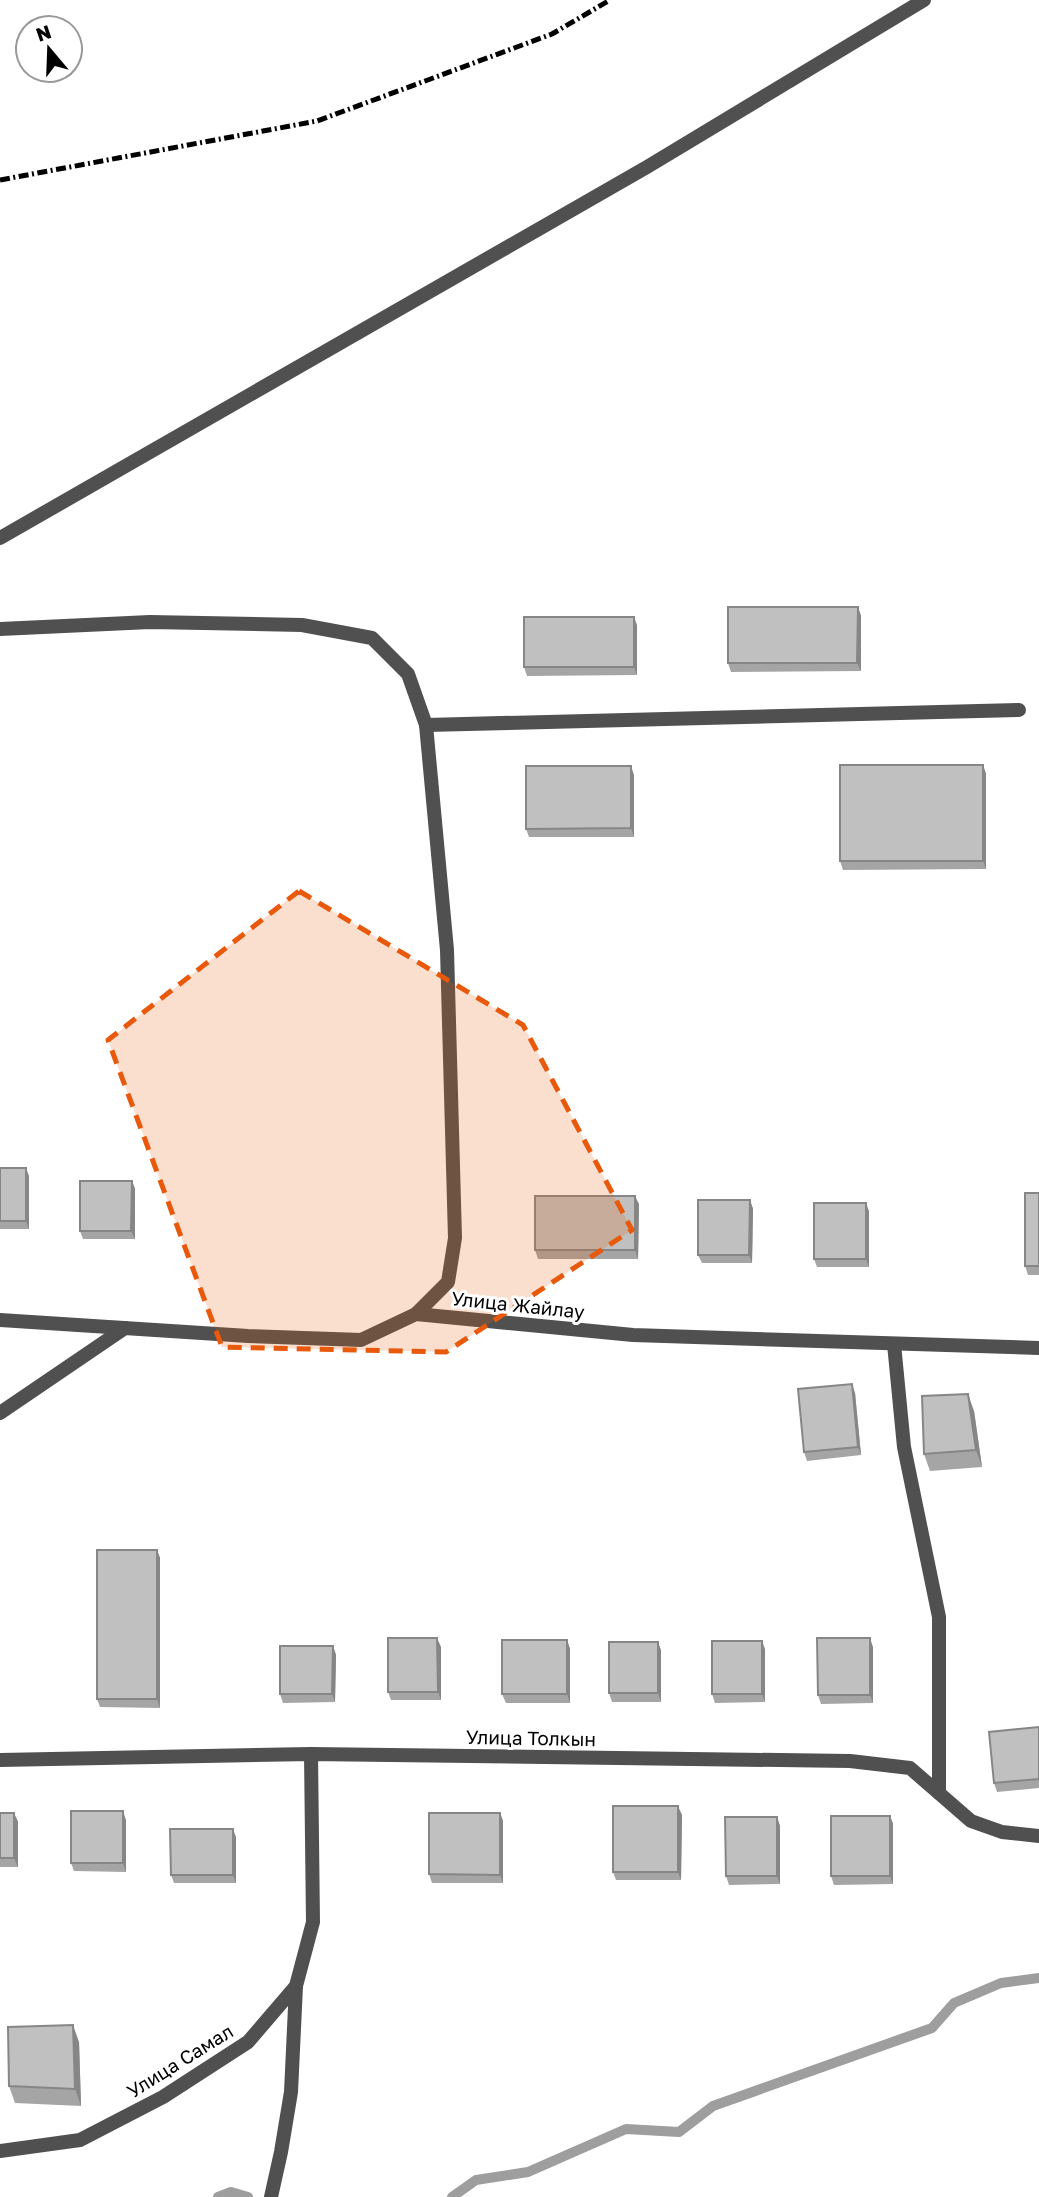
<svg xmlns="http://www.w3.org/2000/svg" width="1039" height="2197" viewBox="0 0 1039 2197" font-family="'Golos Text',sans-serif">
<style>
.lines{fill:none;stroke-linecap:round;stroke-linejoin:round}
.stream{stroke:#9e9e9e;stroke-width:10}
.service{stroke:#505050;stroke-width:14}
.minor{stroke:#505050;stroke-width:14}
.rail{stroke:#000;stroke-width:5;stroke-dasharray:10 3.5 2 3.5;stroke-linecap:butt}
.wall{fill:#a5a5a5}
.shaded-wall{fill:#868686}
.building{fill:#c0c0c0;stroke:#868686;stroke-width:2}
.marked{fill:#e8590c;fill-opacity:0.2;stroke:#e8590c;stroke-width:5;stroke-dasharray:14 9;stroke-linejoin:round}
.labels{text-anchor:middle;stroke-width:6;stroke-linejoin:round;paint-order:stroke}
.street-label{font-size:19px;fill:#000;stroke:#fff}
</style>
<rect width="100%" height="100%" fill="#fff"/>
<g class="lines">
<g class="stream">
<path d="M218,2197l13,-5 17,5"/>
<path d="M452,2197l24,-17 52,-8 98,-43 53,3 34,-26 219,-78 22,-25 47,-20 38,-5"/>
</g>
<g class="service">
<path d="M0,538l647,-371 277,-167"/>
<path d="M426,725l593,-15"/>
<path d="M894,1344l10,103 35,170v176"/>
</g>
<g class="minor">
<path d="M0,629l150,-7 152,3 70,13 36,36 18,51 21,225 8,288 -7,44 -32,32"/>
<path d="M0,1320l248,16 113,4 55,-26 217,21 406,13"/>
<path d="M0,1413l125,-85"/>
<path d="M0,1760l311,-6 539,7 60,7 61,53 31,11 37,4"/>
<path d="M0,2151l80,-11 83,-43 85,-55 48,-56 17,-64 -2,-168"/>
<path d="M271,2197l10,-45 10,-60 5,-106"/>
</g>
<path class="rail" d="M0,180l317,-59 235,-87 58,-34"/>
</g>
<g class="wall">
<path d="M858,607l3,9v55l-130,1 -3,-9z"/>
<path d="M637,625v50l-110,1 -3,-9z"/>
<path d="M983,765l3,9v95l-143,1 -3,-9z"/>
<path d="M634,775v62h-105l-3,-8z"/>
<path d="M0,1168l29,8v53h-29z"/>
<path d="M132,1181l3,8v50h-52l-3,-8z"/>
<path d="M1039,1193v82h-11l-3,-9z"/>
<path d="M750,1200l3,9 -1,54h-50l-4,-8z"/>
<path d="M639,1204l-1,55h-100l-3,-9z"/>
<path d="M869,1211v56h-52l-3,-8z"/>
<path d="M855,1393l6,62 -54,6 -3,-9z"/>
<path d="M974,1411l8,56 -52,4 -6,-17z"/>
<path d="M157,1550l3,8v150l-60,-1 -3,-8z"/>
<path d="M567,1640l3,9v54h-64l-4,-9z"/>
<path d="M333,1646l3,9 -1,47 -52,1 -3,-9z"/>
<path d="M441,1647v53h-50l-3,-8z"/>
<path d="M873,1647v56l-52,1 -3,-9z"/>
<path d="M765,1649v53l-50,1 -3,-9z"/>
<path d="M661,1650v52h-49l-3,-9z"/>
<path d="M1039,1727v61l-42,4 -3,-9z"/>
<path d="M0,1813h14l4,9v45h-18z"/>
<path d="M500,1813l3,8v62h-71l-3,-9z"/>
<path d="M682,1815l-1,65h-65l-3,-8z"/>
<path d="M890,1816l3,8v60l-59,1 -3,-9z"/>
<path d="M777,1817l3,9v58l-51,1 -3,-9z"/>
<path d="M126,1820v52l-52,-1 -3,-8z"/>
<path d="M236,1837v46h-62l-3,-8z"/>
<path d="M79,2042l2,64 -66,-3 -6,-17z"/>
</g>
<g class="shaded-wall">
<path d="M858,607l3,9v55l-4,-8z"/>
<path d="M634,617l3,8v50l-3,-8z"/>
<path d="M983,765l3,9v95l-3,-8z"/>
<path d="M631,766l3,9v62l-3,-9z"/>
<path d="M26,1168l3,8v53l-3,-8z"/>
<path d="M132,1181l3,8v50l-4,-8z"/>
<path d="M635,1196l4,8 -1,55 -3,-9z"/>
<path d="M750,1200l3,9 -1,54 -3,-8z"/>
<path d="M866,1203l3,8v56l-3,-8z"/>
<path d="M852,1384l3,9 6,62 -3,-8z"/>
<path d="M968,1394l6,17 8,56 -6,-17z"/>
<path d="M157,1550l3,8v150l-3,-9z"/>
<path d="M437,1638l4,9v53l-3,-8z"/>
<path d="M870,1638l3,9v56l-3,-8z"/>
<path d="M567,1640l3,9v54l-3,-9z"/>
<path d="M762,1641l3,8v53l-3,-8z"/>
<path d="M658,1642l3,8v52l-3,-9z"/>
<path d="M333,1646l3,9 -1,47 -3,-8z"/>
<path d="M678,1806l4,9 -1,65 -3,-8z"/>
<path d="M123,1811l3,9v52l-3,-9z"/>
<path d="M14,1813l4,9v45l-4,-9z"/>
<path d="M500,1813l3,8v62l-3,-8z"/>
<path d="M890,1816l3,8v60l-3,-8z"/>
<path d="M777,1817l3,9v58l-3,-8z"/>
<path d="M233,1829l3,8v46l-3,-8z"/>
<path d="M73,2025l6,17 2,64 -6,-17z"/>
</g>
<g class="building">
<path d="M728,607h130l-1,56h-129z"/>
<rect x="524" y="617" width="110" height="50"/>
<rect x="840" y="765" width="143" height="96"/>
<path d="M526,766h105v62l-105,1z"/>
<rect x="0" y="1168" width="26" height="53"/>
<path d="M80,1181h52l-1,50h-51z"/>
<rect x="1025" y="1193" width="14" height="73"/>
<rect x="535" y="1196" width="100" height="54"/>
<path d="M698,1200h52l-1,55h-51z"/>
<rect x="814" y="1203" width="52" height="56"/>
<path d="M852,1384l6,63 -54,5 -6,-63z"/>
<path d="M968,1394l8,56 -52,4 -2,-58z"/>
<rect x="97" y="1550" width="60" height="149"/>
<path d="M388,1638h49l1,54h-50z"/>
<path d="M817,1638h53v57h-52z"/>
<rect x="502" y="1640" width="65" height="54"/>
<rect x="712" y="1641" width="50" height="53"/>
<rect x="609" y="1642" width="49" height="51"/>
<path d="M280,1646h53l-1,48h-52z"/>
<path d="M1039,1727v52l-45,4 -5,-51z"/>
<rect x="613" y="1806" width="65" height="66"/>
<rect x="71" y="1811" width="52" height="52"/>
<rect x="0" y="1813" width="14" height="45"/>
<path d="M429,1813h71v62l-71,-1z"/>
<rect x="831" y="1816" width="59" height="60"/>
<path d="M725,1817h52v59h-51z"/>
<path d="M170,1829h63v46h-62z"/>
<path d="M73,2025l2,64 -66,-3 -1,-59z"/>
</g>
<path class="marked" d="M299,891l224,134 109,205 -186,122 -224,-5 -114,-307z"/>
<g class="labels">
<g class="street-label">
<text transform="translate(518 1305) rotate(6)" y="7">Улица Жайлау</text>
<text transform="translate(531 1738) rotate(1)" y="7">Улица Толкын</text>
<text transform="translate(180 2061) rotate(-32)" y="7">Улица Самал</text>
</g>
</g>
<g transform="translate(49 49) rotate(341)"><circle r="33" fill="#ffffff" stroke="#999999" stroke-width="2"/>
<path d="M0-5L12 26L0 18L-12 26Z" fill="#000000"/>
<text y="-10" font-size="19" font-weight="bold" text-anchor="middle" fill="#000000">N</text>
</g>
</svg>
